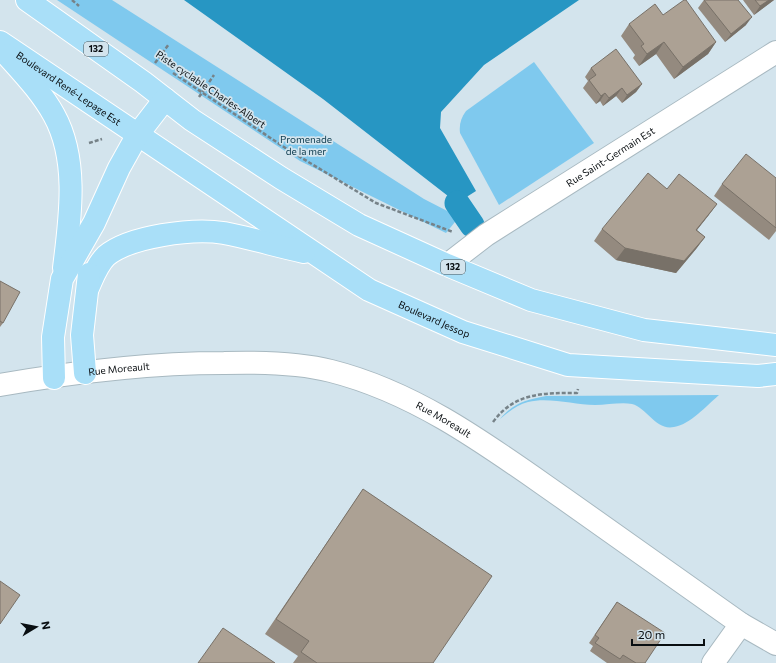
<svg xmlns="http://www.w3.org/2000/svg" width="776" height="663" viewBox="0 0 776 663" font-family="Commissioner,sans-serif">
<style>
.green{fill:#7fc9ee}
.water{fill:#2796c3}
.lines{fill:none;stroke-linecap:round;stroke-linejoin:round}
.canal{stroke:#2796c3;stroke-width:25}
.minor-casing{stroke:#a8b9c1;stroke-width:24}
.tertiary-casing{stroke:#a8b9c1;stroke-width:24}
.primary-casing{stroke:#fff;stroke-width:24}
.path{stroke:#768288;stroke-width:2.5;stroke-dasharray:4 2;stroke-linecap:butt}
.minor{stroke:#fff;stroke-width:22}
.tertiary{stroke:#fff;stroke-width:22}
.primary{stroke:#a9dff8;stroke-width:22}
.wall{fill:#948a7f}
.shaded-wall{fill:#787168}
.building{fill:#aca194;stroke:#787168}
.labels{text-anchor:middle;stroke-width:3.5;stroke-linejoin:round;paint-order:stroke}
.shield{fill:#d3e4ed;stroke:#464e53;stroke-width:1}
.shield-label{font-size:9px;font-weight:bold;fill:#090e11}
.street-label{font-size:10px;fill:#090e11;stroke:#d3e4ed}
.park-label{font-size:10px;fill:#0b394c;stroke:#d3e4ed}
</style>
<rect width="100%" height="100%" fill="#d3e4ed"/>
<g class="green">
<path d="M57,0h55l312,199 35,18 -13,16 -146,-72z"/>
<path d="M534,62l60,81 -95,62 -39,-72c-1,-9 1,-15 6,-22z"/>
<path d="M719,395c-13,11 -28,29 -45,32 -18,4 -27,-19 -42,-23 -11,-2 -25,1 -37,1 -21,0 -45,-8 -67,-3 -11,3 -20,10 -28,17 14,-16 25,-19 46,-23z"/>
</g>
<path class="water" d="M184,0h395l-95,65 -43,47 -1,16 36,63 -19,12 -134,-104z"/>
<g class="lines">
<path class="canal" d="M457,203l15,22"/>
<g class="minor-casing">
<g id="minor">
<path id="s1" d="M447,265l39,-30 290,-183"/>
<path d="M713,663l28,-39"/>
</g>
</g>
<g class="tertiary-casing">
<g id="tertiary">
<path id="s2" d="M0,385c74,-13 149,-22 224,-22 33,-1 76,0 107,8 87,22 159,76 232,127 59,42 119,84 178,126l35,20"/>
</g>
</g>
<g class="primary-casing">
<g id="primary">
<path d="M27,0l116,82 49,38 89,58 78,47 88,40 84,35 113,30 132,15"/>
<path id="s3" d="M0,42l369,248 94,42 105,33 190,11 18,-2"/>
<path d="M7,55c17,19 35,38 47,60 25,45 16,104 10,153"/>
<path d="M88,288c5,-11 9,-23 18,-32 24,-20 87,-28 118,-23 26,5 53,13 80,19"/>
<path d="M85,373l-3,-38 7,-61"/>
<path d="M54,378l-1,-41 9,-58 32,-56 25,-55 19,-34 27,-35"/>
</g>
</g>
<g class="path">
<path d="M72,0l7,6"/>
<path d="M155,63l14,-19"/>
<path d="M173,73l114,76 89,54 77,29"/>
<path d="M199,97l15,-22"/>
<path d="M89,143l13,-4"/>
<path d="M493,422c22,-30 51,-29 84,-29l1,-4"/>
</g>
<use href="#minor" class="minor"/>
<use href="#tertiary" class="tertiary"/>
<use href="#primary" class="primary"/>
</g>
<g class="wall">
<path d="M704,0l42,25 -21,17 -27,-34z"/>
<path d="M743,0h31l-20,15z"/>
<path d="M663,15l53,27 -8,12 -34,25 -18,-25 -17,12 -6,-8 2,-3 -14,-19 8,-12z"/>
<path d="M591,68l51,16 -6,8 -14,11 -6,-7 -13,10 -3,-5 -4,3 -13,-16 5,-7 -3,-4z"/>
<path d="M776,178v53l-7,9 -55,-44 8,-12z"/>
<path d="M667,189l50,15 -9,12 -11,14 8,7 -9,12 -20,24 -60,-13 -22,-19 8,-12z"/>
<path d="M0,281l3,42 -3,4z"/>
<path d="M363,489l70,174h-140l5,-7 -33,-22z"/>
<path d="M617,602l28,61h-38l-17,-12 3,-5 -4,-3z"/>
</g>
<g class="shaded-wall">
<path d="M769,0h5l-20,15 6,-9z"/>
<path d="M752,17l-6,8 -21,17 6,-8z"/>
<path d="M664,42l-8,12 -17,12 8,-12z"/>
<path d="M716,42l-8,12 -34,25 9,-12z"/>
<path d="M642,84l-6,8 -14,11 5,-8z"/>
<path d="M622,88l-6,8 -13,10 6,-8z"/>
<path d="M605,93l-5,8 -4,3 5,-8z"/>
<path d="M717,204l-9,12 -20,25 8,-11z"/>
<path d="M705,237l-9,12 -20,24 -60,-13 9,-12z"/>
</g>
<g class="building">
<path d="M684,0h2l30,42 -33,25 -19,-25 -17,12 -6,-8 3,-2 -15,-20 26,-20 8,11z"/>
<path d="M704,0h34l14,17 -21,17z"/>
<path d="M755,0h14l-9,6z"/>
<path d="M616,49l26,35 -15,11 -5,-7 -13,10 -4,-5 -4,3 -12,-16 7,-5 -5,-7z"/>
<path d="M746,154l30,24v50l-54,-44z"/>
<path d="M648,173l19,16 12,-15 38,30 -21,26 9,7 -21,24 -59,-13 -23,-19z"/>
<path d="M0,281l20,11 -17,31 -3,-2z"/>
<path d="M363,489l129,87 -59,87h-116l-16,-11 8,-11 -33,-22z"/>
<path d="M0,581l20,14 -20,29z"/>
<path d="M617,602l48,31 -20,30h-9l-13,-8 -3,4 -25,-16 4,-5 -4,-3z"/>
<path d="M223,628l52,35h-77z"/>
</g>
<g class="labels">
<g class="shield">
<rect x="84" y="42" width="24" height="14" rx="3"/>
<rect x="441" y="260" width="24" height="14" rx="3"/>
</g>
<g class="shield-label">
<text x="96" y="52">132</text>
<text x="453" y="270">132</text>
</g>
<g class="street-label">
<text dy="4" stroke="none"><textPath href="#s3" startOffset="83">Boulevard René-Lepage Est</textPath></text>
<text transform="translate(211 89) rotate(34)" y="4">Piste cyclable Charles-Albert</text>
<text dy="4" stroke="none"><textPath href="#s1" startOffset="196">Rue Saint-Germain Est</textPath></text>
<text dy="4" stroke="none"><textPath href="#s3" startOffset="516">Boulevard Jessop</textPath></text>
<text dy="4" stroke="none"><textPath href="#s2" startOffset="120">Rue Moreault</textPath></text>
<text dy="4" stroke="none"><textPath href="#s2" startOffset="456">Rue Moreault</textPath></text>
</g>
<g class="park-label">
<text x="306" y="143">Promenade<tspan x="306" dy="12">de la mer</tspan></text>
</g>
</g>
<g transform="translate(36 627) rotate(80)" stroke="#d3e4ed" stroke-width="3" paint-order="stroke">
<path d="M0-3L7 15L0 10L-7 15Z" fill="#090e11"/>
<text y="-6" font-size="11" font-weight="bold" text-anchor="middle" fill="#090e11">N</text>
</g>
<path d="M632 639v6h72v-6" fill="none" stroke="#090e11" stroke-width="2"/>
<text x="638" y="639" font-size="12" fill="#090e11" stroke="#d3e4ed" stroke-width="3" paint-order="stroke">20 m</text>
</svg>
